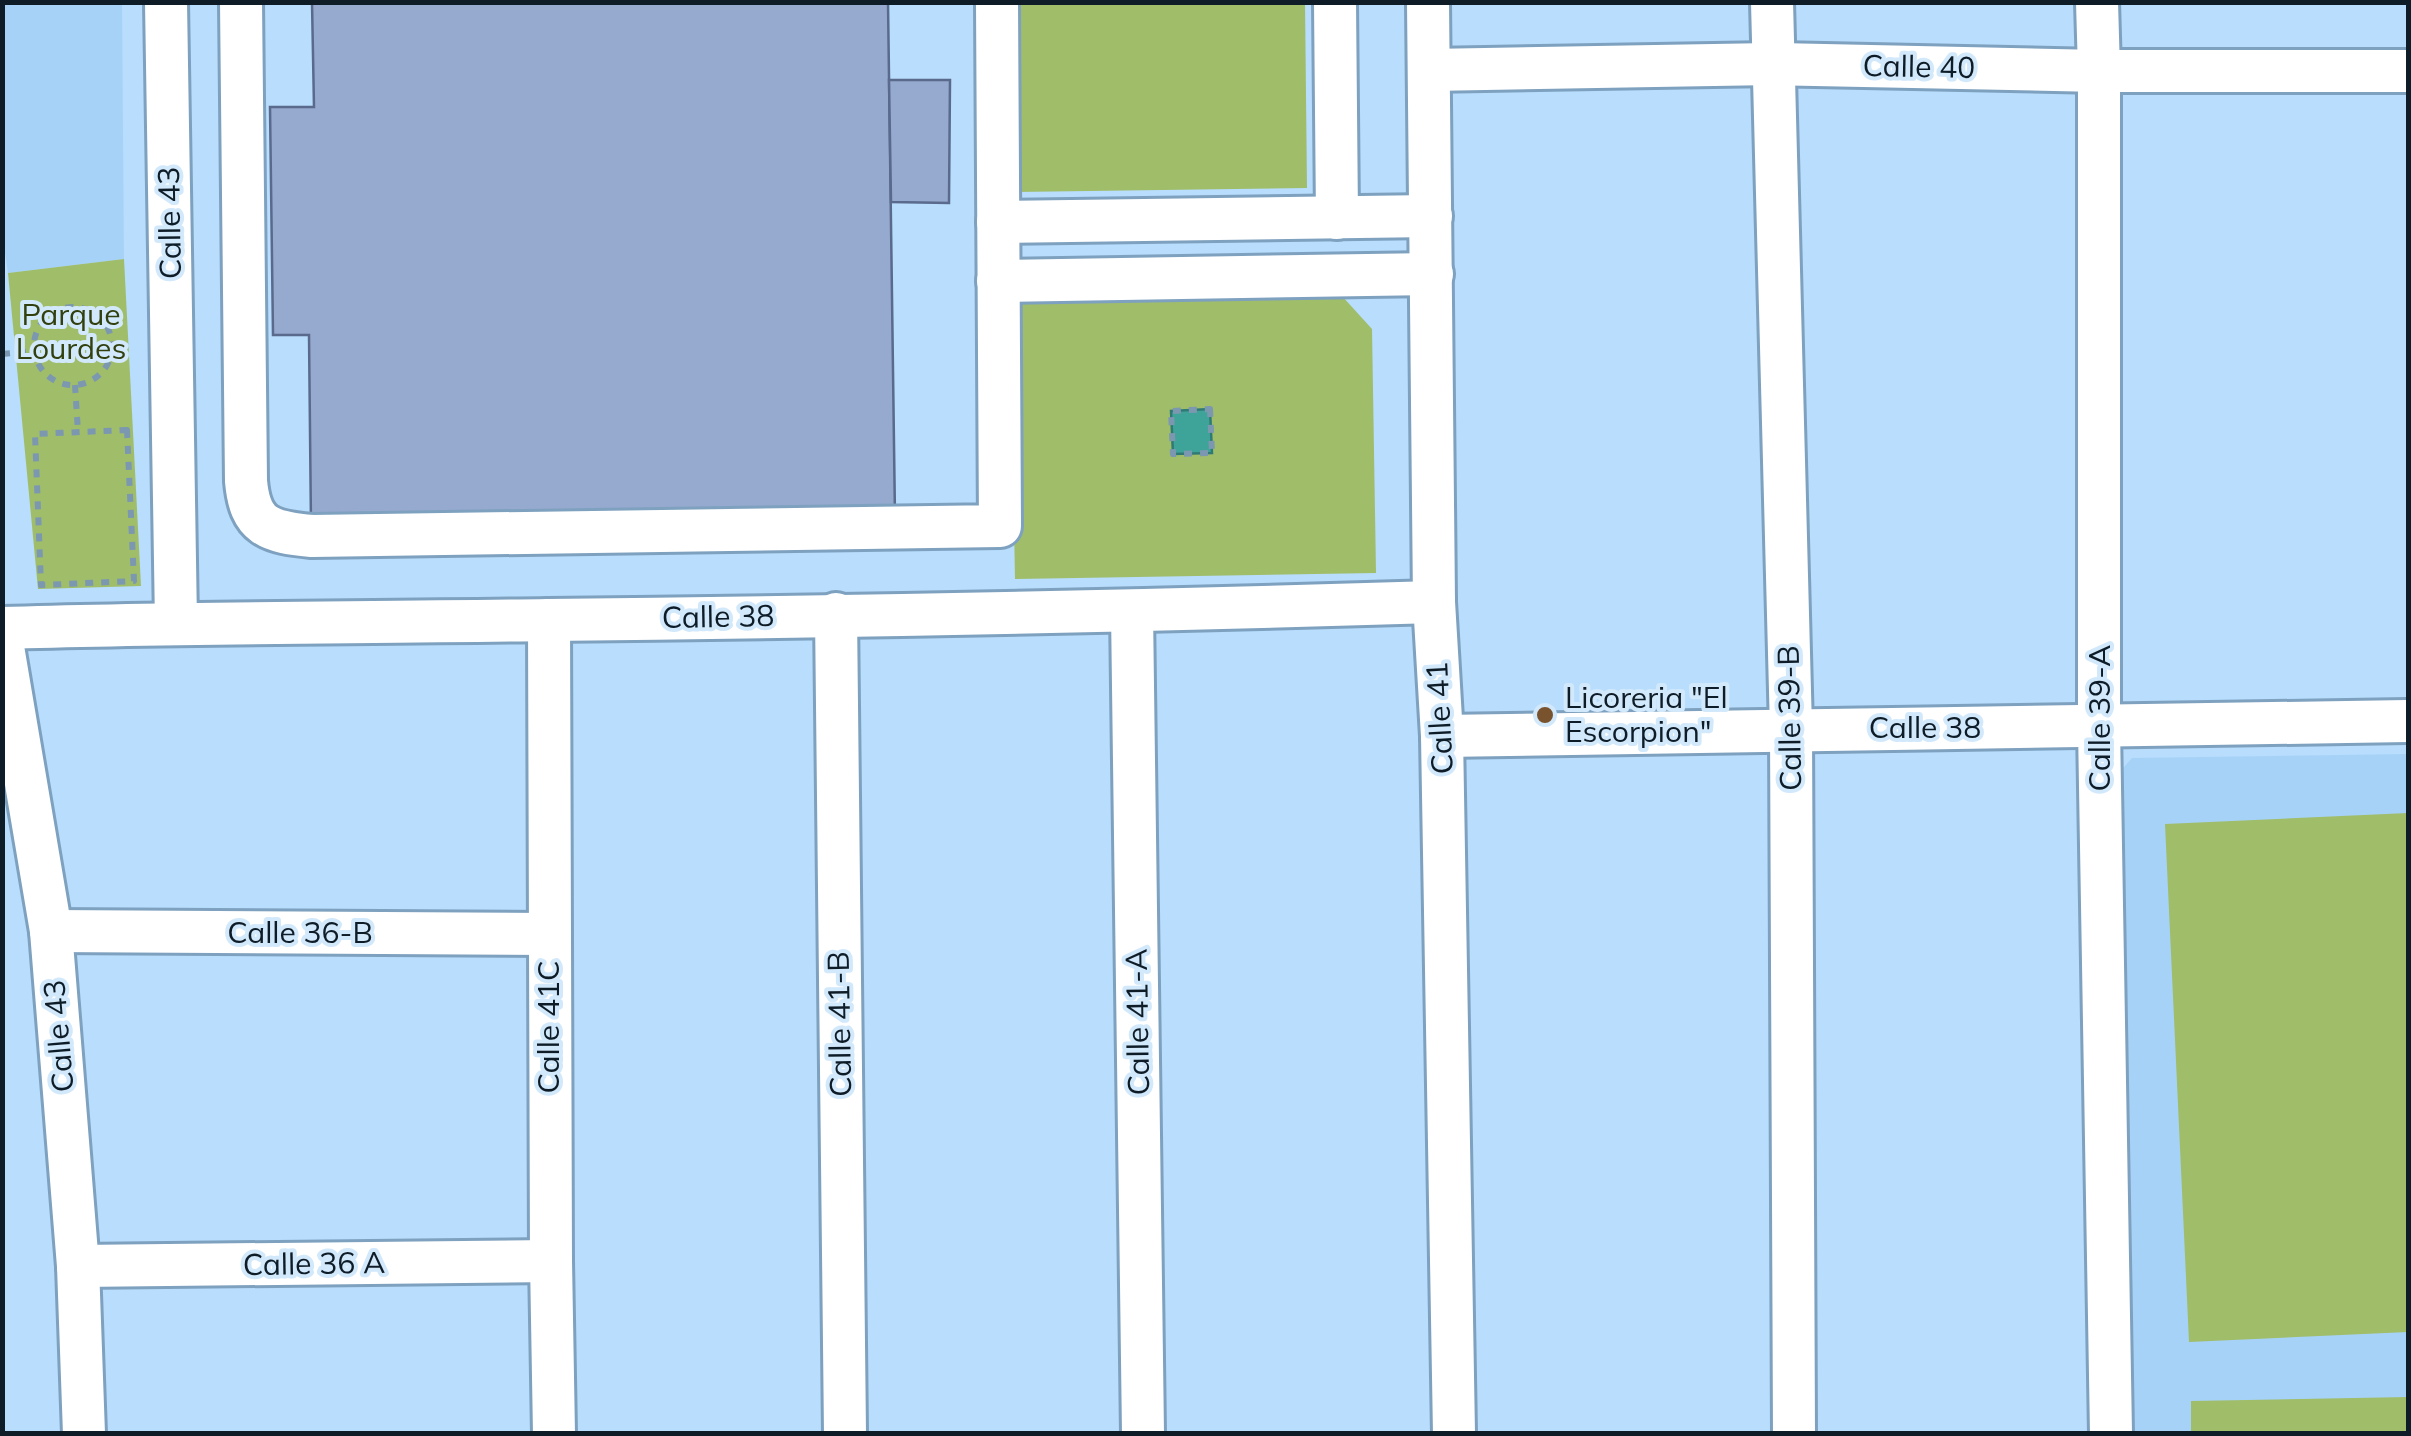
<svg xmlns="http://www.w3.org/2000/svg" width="2411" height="1436" viewBox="0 0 2411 1436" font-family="Mulish,sans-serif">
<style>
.built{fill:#a7d2f7}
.green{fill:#a0bd6a}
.water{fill:#3ea398;stroke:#307a76;stroke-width:2.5}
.building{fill:#96a9cf;stroke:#596a8d;stroke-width:2.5}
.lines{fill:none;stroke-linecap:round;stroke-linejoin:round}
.minor-casing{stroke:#7ea1bf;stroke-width:48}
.path{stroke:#7b98b0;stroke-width:6;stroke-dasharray:8 8;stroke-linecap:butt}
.minor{stroke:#fff;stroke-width:42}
.poi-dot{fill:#78532e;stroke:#d2e8fb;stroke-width:4}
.labels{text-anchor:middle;stroke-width:8;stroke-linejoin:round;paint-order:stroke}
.street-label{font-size:30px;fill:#0e1c27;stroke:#d2e8fb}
.park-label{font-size:30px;fill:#31400e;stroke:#d2e8fb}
.poi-label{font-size:30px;fill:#0e1c27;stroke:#d2e8fb;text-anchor:start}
</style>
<rect width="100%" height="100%" fill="#b8ddfd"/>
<g class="built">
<path d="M2,3h120l2,256 -116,14 -6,-40z"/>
<path d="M2408,754v679h-283l-11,-655 18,-20z"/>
</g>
<g class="green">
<path d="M1010,3h295l2,185 -294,4z"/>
<path d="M124,259l17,327 -103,3 -30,-316z"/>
<path d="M1342,296l30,33 4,244 -361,6 -5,-276z"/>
<path d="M2408,813v519l-219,10 -24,-518z"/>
<path d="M2408,1397v36h-217v-32z"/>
</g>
<path class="water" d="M1210,409l2,44 -39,1 -2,-43z"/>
<g class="building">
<path d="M312,2h576l7,516 -584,8 -2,-191h-36l-3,-228h44z"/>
<path d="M889,80h61l-1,123 -58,-1z"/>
</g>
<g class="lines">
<g class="minor-casing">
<g id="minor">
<path d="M166,2l10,621"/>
<path d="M241,2l5,479c4,46 23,51 66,55l688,-10 -3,-524"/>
<path d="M1335,2l2,216"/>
<path d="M1428,2l6,600 8,134 12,698"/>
<path d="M1772,2l19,727 3,705"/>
<path d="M2097,2l2,69v657l12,706"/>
<path d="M1430,70l342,-6 327,7h309"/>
<path d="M998,222l433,-6"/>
<path d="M998,281l434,-7"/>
<path d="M1132,611l11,823"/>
<path d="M836,614l9,820"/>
<path d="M549,620l2,641 3,173"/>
<path d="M2,628c182,-6 364,-5 546,-8 295,-3 591,-9 886,-18"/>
<path d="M2,641l49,290 27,335 6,168"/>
<path d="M1442,736c322,-7 644,-8 966,-15"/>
<path d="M51,931l498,3"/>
<path d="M78,1266l473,-5"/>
</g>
</g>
<g class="path">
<circle cx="73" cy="346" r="39"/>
<path d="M2,354l33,-3"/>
<path d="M75,385l3,47"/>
<path d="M1210,409l2,44 -39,1 -2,-43z"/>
<path d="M127,430l7,151 -93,4 -6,-151z"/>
</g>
<use href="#minor" class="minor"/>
</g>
<circle class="poi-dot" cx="1545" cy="715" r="10"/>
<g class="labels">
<g class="street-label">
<text transform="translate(1919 67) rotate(1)" y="10">Calle 40</text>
<text transform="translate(170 223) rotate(-91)" y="10">Calle 43</text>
<text transform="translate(718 617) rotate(-1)" y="10">Calle 38</text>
<text transform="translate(1440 718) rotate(-93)" y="10">Calle 41</text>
<text transform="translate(1790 718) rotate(-91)" y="10">Calle 39-B</text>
<text transform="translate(2100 718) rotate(-90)" y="10">Calle 39-A</text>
<text x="1925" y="738">Calle 38</text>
<text x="300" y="943">Calle 36-B</text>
<text transform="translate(1138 1022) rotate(-91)" y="10">Calle 41-A</text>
<text transform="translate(840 1024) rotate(-91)" y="10">Calle 41-B</text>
<text transform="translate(549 1027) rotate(-90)" y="10">Calle 41C</text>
<text transform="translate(59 1036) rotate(-95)" y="10">Calle 43</text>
<text transform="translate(314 1264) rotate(-1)" y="10">Calle 36 A</text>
</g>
<g class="park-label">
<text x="71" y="325">Parque<tspan x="71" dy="34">Lourdes</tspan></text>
</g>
<g class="poi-label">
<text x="1565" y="708">Licoreria "El<tspan x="1565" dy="34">Escorpion"</tspan></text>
</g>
</g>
<rect width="2411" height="1436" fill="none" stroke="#0e1c27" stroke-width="10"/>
</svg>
